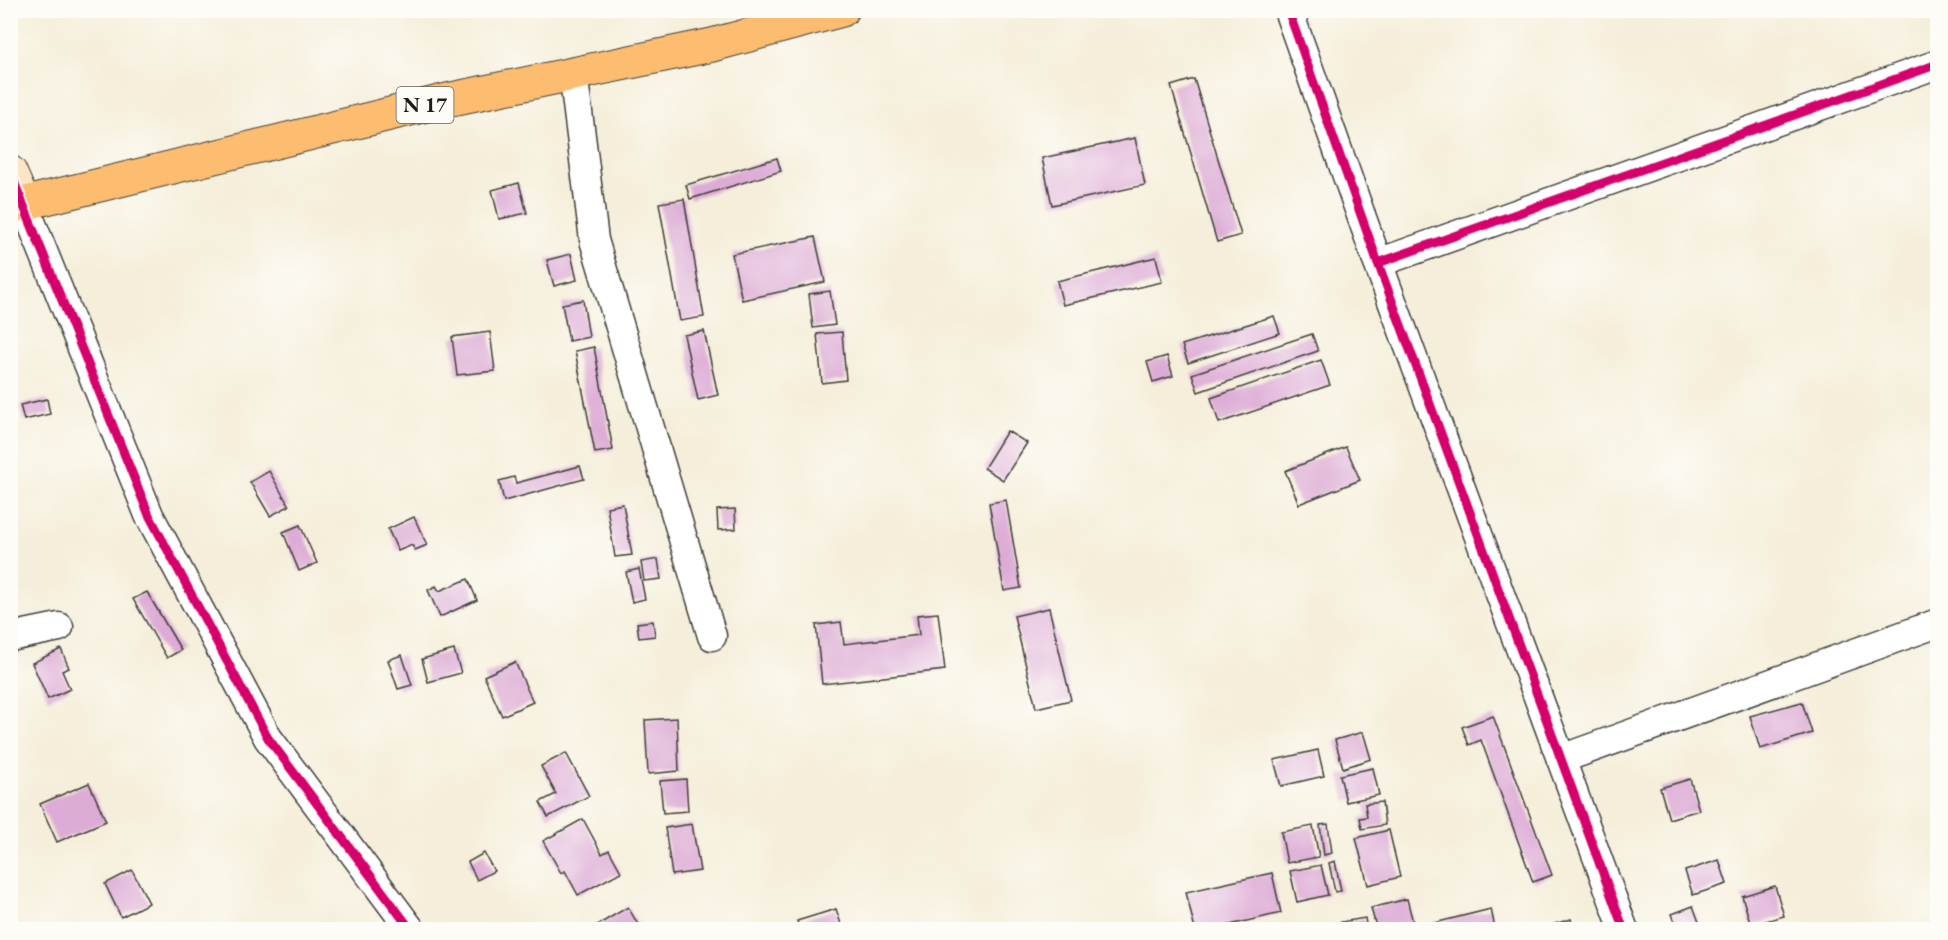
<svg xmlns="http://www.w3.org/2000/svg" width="1948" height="940" viewBox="0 0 1948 940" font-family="'EB Garamond',serif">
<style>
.building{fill:#ddacd6}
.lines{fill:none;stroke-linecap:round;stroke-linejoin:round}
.street-casing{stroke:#3d3c38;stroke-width:31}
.secondary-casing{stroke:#3d3c38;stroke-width:35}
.primary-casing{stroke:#3d3c38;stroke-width:35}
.street{stroke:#fff;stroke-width:28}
.secondary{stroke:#fee5c5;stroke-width:33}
.primary{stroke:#fcbd6f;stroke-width:33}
.cycleway-casing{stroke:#fdfcf7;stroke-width:13}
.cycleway{stroke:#d6006c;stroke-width:9}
.labels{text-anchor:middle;stroke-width:4.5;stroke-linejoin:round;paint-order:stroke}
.shield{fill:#fdfcf7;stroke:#605f5e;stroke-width:1.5}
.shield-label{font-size:21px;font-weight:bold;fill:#1c1c1c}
</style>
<rect width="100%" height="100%" fill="#fdfcf7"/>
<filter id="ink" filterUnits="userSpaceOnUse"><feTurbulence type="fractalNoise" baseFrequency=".0167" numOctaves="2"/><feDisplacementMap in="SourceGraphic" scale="12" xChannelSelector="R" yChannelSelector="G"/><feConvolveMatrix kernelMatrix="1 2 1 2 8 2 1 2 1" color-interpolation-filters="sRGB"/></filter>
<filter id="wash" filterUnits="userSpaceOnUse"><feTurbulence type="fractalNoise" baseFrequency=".008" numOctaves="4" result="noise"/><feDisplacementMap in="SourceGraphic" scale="24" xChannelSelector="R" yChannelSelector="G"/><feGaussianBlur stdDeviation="1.35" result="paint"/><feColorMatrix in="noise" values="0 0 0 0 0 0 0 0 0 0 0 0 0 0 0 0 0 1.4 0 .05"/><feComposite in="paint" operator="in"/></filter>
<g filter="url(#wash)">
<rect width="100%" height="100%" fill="#f5eeda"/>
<g id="blocks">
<g class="building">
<path d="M1194,79l47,156 -24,7 -46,-156z"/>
<path d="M1135,138l10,47 -93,20 -10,-47z"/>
<path d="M777,158l4,13 -91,28 -4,-14z"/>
<path d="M519,183l8,30 -28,6 -7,-29z"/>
<path d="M684,199l20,118 -24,4 -21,-118z"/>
<path d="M815,237l10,45 -83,18 -10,-46z"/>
<path d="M571,254l6,26 -23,6 -7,-26z"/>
<path d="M1156,257l6,25 -99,23 -6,-24z"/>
<path d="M830,291l5,34 -22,3 -4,-34z"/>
<path d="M583,300l6,37 -20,4 -7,-37z"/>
<path d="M1274,316l6,17 -92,30 -6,-18z"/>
<path d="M704,331l14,64 -20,5 -14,-65z"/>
<path d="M490,332l5,39 -38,4 -5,-38z"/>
<path d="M842,332l4,48 -24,3 -5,-49z"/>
<path d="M1312,334l6,17 -120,41 -6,-18z"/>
<path d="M594,347l19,103 -18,3 -20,-102z"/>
<path d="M1167,356l6,20 -20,6 -6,-20z"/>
<path d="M1321,360l9,25 -111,38 -8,-25z"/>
<path d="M47,399l3,15 -26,6 -4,-15z"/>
<path d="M1007,431l20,12 -24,37 -19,-12z"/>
<path d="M1346,447l14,33 -61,24 -14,-33z"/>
<path d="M580,466l4,13 -80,22 -5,-20 15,-4 2,6z"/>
<path d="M269,471l20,35 -19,10 -20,-34z"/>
<path d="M1006,500l15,88 -17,3 -15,-88z"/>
<path d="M623,504l9,51 -17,2 -8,-50z"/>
<path d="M735,509l1,20 -18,1 -1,-20z"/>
<path d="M414,517l13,28 -12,5 -3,-5 -14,6 -10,-22z"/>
<path d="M300,525l17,38 -18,8 -16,-39z"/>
<path d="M658,559l3,20 -17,2 -3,-19z"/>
<path d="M639,569l6,30 -13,3 -6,-30z"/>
<path d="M468,579l9,21 -37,17 -12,-27 8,-4 3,5z"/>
<path d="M147,592l34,58 -14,8 -34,-59z"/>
<path d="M1049,608l22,92 -35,8 -22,-92z"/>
<path d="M938,613l7,57 -123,14 -6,-59 25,-3 3,22 75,-9 -2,-20z"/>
<path d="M653,621l2,15 -16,2 -2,-15z"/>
<path d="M61,649l8,19 -7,3 8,18 -22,10 -16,-36z"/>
<path d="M454,650l7,23 -33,9 -6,-23z"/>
<path d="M402,655l10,30 -14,4 -10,-29z"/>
<path d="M515,662l18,40 -31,14 -18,-40z"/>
<path d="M1802,702l10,31 -52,16 -10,-33z"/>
<path d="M1493,716l59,159 -19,7 -52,-142 -12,5 -7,-18z"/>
<path d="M677,718l2,53 -31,3 -3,-54z"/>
<path d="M1363,732l8,27 -28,9 -8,-28z"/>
<path d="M1318,750l6,26 -43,10 -7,-26z"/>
<path d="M566,753l23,43 -41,21 -8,-15 16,-8 -15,-28z"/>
<path d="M1373,768l6,27 -33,7 -6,-27z"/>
<path d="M686,779l2,32 -25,2 -3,-32z"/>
<path d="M1690,779l9,31 -30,9 -9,-31z"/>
<path d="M89,783l17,38 -49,21 -17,-38z"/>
<path d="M1382,802l3,23 -23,4 -2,-11 7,-1 -2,-13z"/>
<path d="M583,819l19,35 7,-4 12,22 -43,23 -13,-24 -4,2 -18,-32z"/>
<path d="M692,824l8,47 -28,4 -7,-47z"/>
<path d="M1328,824l4,29 -8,2 -4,-30z"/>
<path d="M1313,826l6,31 -32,6 -6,-31z"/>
<path d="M1389,830l11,47 -32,8 -12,-47z"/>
<path d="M484,853l10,18 -17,9 -9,-18z"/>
<path d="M1719,860l8,24 -34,11 -8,-24z"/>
<path d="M1335,861l6,30 -6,1 -6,-29z"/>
<path d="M1321,865l7,30 -31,7 -7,-31z"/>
<path d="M132,870l17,33 -28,14 -16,-33z"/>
<path d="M1272,873l9,40 -73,17h-13l-9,-38z"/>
<path d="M1775,886l9,30 -33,9 -9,-29z"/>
<path d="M1407,899l8,31h-38l-6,-22z"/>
<path d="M1693,906l9,24h-24l-6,-16z"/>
<path d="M628,907l13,23h-52z"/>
<path d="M836,909l7,21h-43l-3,-9z"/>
<path d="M1491,909l4,19 -72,2 -1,-4z"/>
<path d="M1365,918l2,12h-24l-2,-8z"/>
<path d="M1571,919l3,11h-28l-1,-3z"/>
</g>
</g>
</g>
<g filter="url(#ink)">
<use href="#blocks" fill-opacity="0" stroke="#3d3c38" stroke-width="1.5"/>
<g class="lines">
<g class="street-casing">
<g id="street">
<path d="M1288,10l90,253 246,667"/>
<path d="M573,72l21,168 118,396"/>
<path d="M24,204l125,311 119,223 143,192"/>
<path d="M1378,263l560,-199"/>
<path d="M10,637l49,-10"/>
<path d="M1561,759l377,-136"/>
</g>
</g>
<g class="secondary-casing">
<path id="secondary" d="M10,172l14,32"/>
</g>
<g class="primary-casing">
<path id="primary" d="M10,207l437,-107 265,-55 130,-35"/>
</g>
<use href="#street" class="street"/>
<use href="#secondary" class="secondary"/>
<use href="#primary" class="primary"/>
<g class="cycleway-casing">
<g id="cycleway">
<path d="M1288,10l90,253 246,667"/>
<path d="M10,172l139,343 119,223 143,192"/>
<path d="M1378,263l560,-199"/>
</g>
</g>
<use href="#cycleway" class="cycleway"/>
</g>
</g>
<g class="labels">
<rect class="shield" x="396.5" y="87" width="57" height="36" rx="4.5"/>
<g class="shield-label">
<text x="425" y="112">N 17</text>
</g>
</g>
<rect width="1948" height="940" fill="none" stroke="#fdfcf7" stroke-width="36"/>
</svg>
